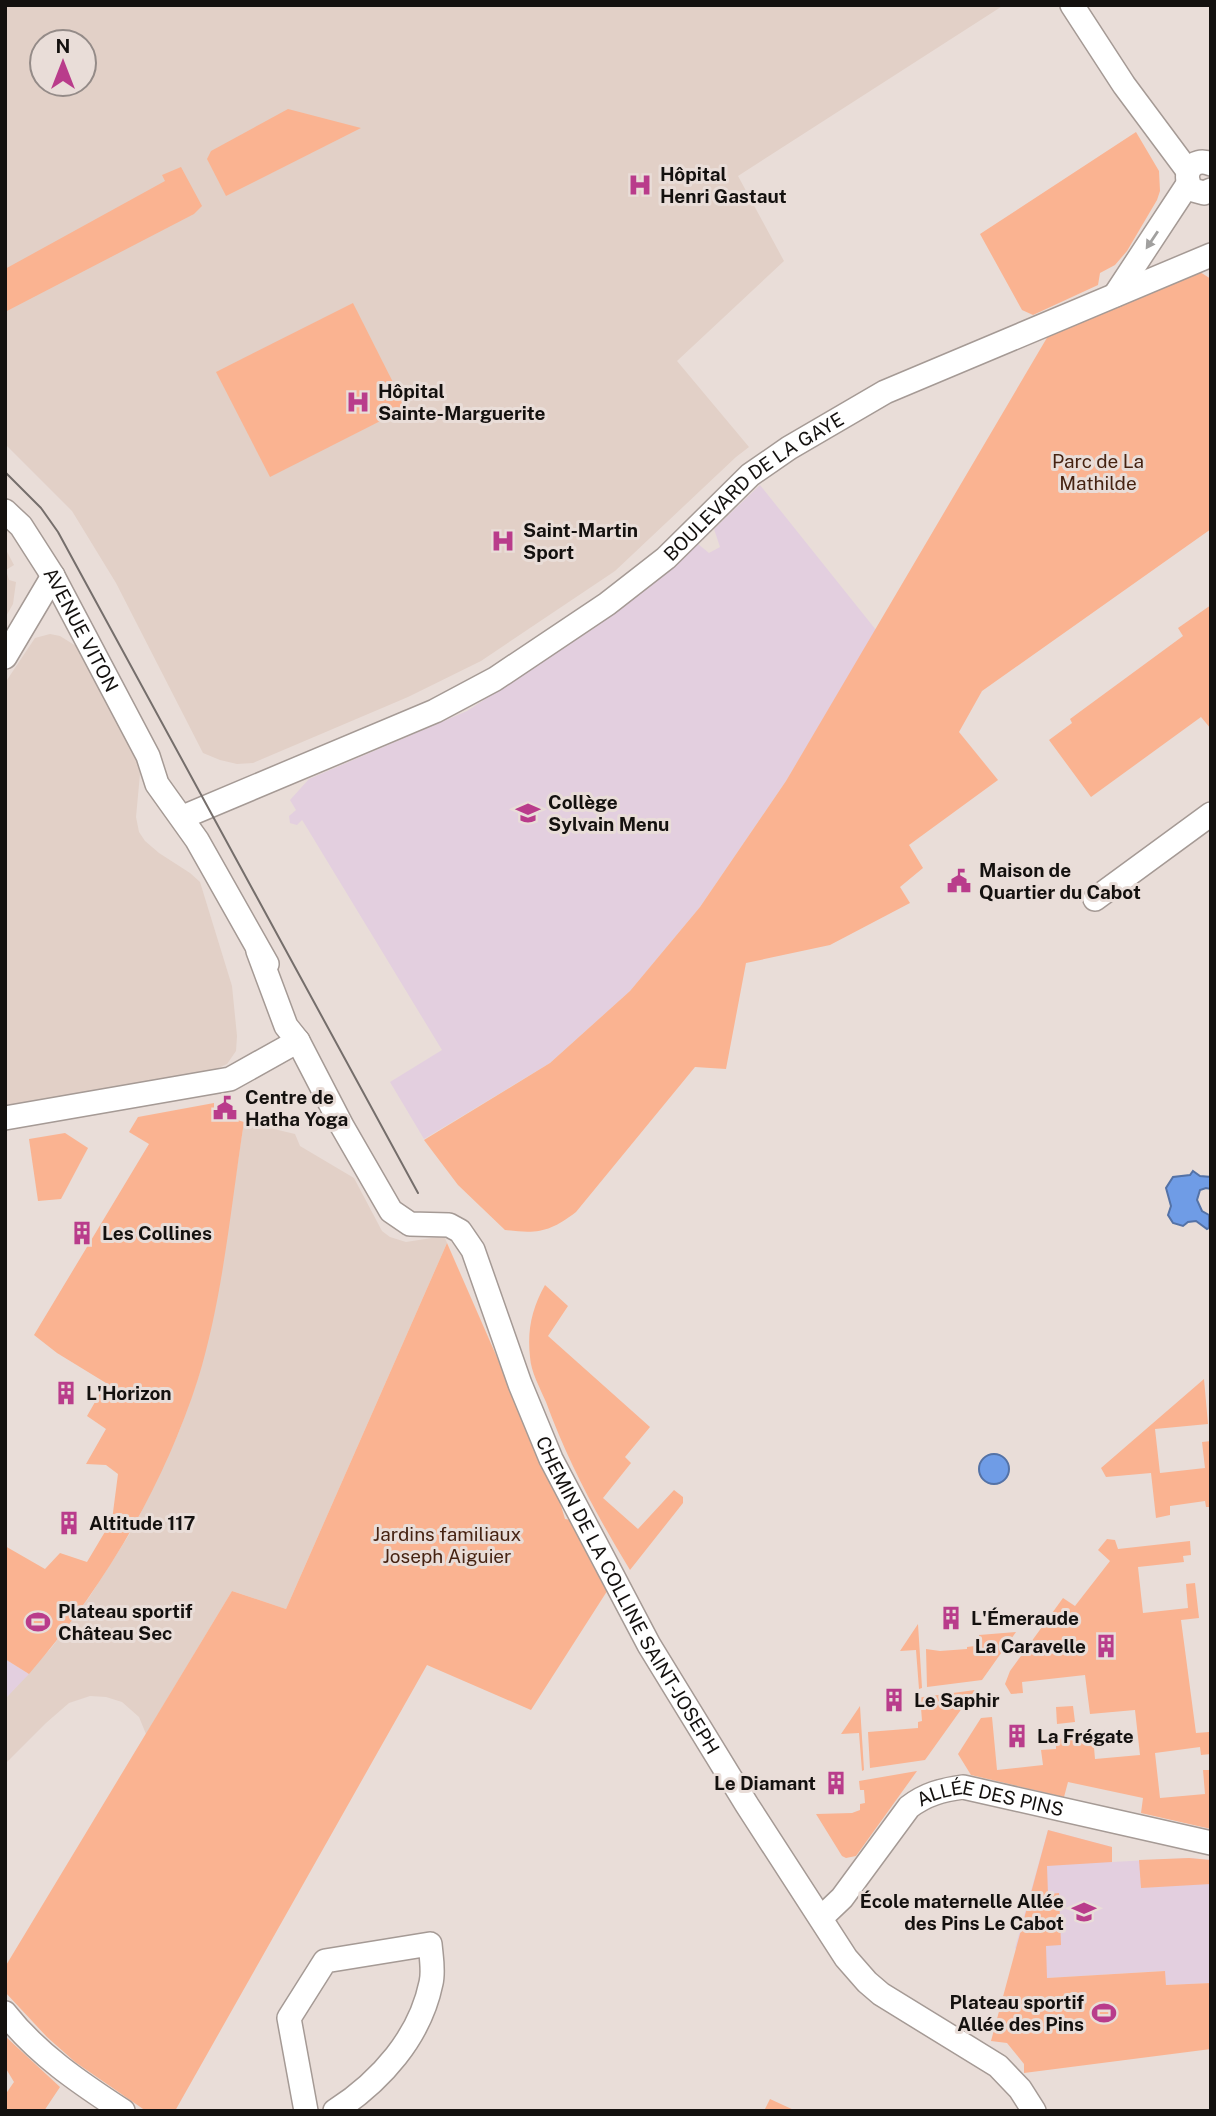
<svg xmlns="http://www.w3.org/2000/svg" width="1216" height="2116" viewBox="0 0 1216 2116" font-family="'Public Sans',sans-serif">
<style>
.built{fill:#e2d0c7;fill-rule:evenodd}
.education{fill:#e3cfdf}
.green{fill:#fab391}
.water{fill:#6f9ce6;stroke:#5472a6;stroke-width:2}
.lines{fill:none;stroke-linecap:round;stroke-linejoin:round}
.minor-casing{stroke:#a59a95;stroke-width:26}
.minor{stroke:#fff;stroke-width:23}
.tram{stroke:#756e6b;stroke-width:2}
.oneway{fill:#a1a09f}
.labels{text-anchor:middle;stroke-width:6;stroke-linejoin:round;paint-order:stroke}
.poi-label{font-size:19px;font-weight:bold;fill:#14110f;stroke:#e9ddd8;text-anchor:start}
.park-label{font-size:19px;fill:#462312;stroke:#e9ddd8}
.street-label{font-size:19px;fill:#14110f;stroke:#e9ddd8}
</style>
<rect width="100%" height="100%" fill="#e9ddd8"/>
<g class="built">
<path d="M5,5h999l-266,171 46,85 -107,100 72,86 -13,10 -121,114 -134,90 -73,36 -155,66 -16,1 -17,-4 -17,-7 -87,-170 -44,-72 -67,-67zM42,42h42v42h-42z"/>
<path d="M5,548l9,17 -8,5 3,10 7,2 -3,22 -8,14z"/>
<path d="M50,634l10,2 16,10 62,114 2,14 -4,43 3,15 6,9 14,12 31,20 10,9 32,104 5,50 -1,15 -9,13 -13,6 -209,37v-424l30,-45z"/>
<path d="M244,1122l51,12 5,12 54,32 28,53 8,6 16,5 32,-5 7,1 2,5 -161,366 -54,-18 -86,143 -7,-17 -17,-15 -16,-5 -16,-1 -21,7 -23,20 -41,41v-65l47,-52 38,-51 44,-69 44,-93 20,-56 17,-70z"/>
</g>
<g class="education">
<path d="M760,485l116,145 -90,151 -86,126 -70,84 -80,72 -126,76 -34,-57 52,-32 -138,-227 -2,-3 -5,5 -7,-2 -1,-7 7,-6 -6,-10 19,-21 158,-68 126,-82 59,-44 46,-41 11,9 11,-6 -6,-18z"/>
<path d="M5,1659l24,15 -24,25z"/>
<path d="M1048,1830l64,17v15l77,-4 22,2v123l-45,2 -2,-14 -117,7 -32,-30z"/>
</g>
<g class="green">
<path d="M288,109l73,19 -135,68 -19,-37 4,-8z"/>
<path d="M1136,132l23,39 1,20 -3,9 -30,51 -12,14 -15,8 -2,12 -65,30 -11,-5 -42,-76z"/>
<path d="M181,167l21,39 -8,8 -189,98v-43l160,-88 -3,-6z"/>
<path d="M1200,272l11,7v250l-229,162 -23,41 39,48 -89,65 14,23 -23,19 10,16 -80,42 -84,18 -20,106 -31,-2 -119,145c-26,20 -38,22 -71,18l-47,-45 -34,-45 126,-77 80,-72 70,-84 86,-126 262,-445z"/>
<path d="M353,303l53,105 -136,69 -54,-105z"/>
<path d="M1211,605v124l-10,-12 -110,80 -42,-57 23,-17 -2,-4 113,-83 -5,-8z"/>
<path d="M214,1103v10l30,9c-13,83 -21,176 -46,257 -35,109 -94,208 -169,295l-24,-15v-113l40,23 15,-16 27,9 25,-42 6,-46 -12,-9 -20,-1 20,-35 -19,-13 19,-33 -49,-30 -23,-18 115,-191 -20,-12 9,-15z"/>
<path d="M65,1133l23,15 -27,51 -23,2 -9,-62z"/>
<path d="M447,1243l112,256 6,20 6,1 40,65 -80,125 -104,-45 -252,446h-29l-71,-49 -28,-25 -42,-45v-25l227,-376 54,18z"/>
<path d="M545,1285l23,21 -20,30 102,91 -25,30 6,6 -28,35 35,31 36,-39 9,7v6l-53,67c-33,-54 -62,-108 -84,-168 -6,-14 -15,-30 -16,-45 -3,-27 2,-49 15,-72z"/>
<path d="M1204,1379l4,45 -53,5 5,44 45,-5 -3,-26 9,-1v66h-5l-1,-6 -35,5v9l-14,3 -5,-45 -45,4 -5,-9z"/>
<path d="M1107,1539l8,1 3,9 72,-8 1,14 -8,1 1,6 -46,5 5,46 45,-5 -2,-24 9,-1 4,35 -18,2 15,113 13,-1 2,22 -10,1 -1,-8 -45,6 5,45 45,-4 -2,-24h8v59l-70,-16 2,-15 -75,-16 -4,15 -93,-22 -13,-21 23,-36 11,-1 5,53 46,-5 -2,-15 15,-1v-10l37,-3 2,23 45,-4 -5,-45 -45,4 -5,-39 -63,7 1,11 -12,1 -6,-10 5,-13 53,-73 12,8 35,-45 -12,-11z"/>
<path d="M918,1624l4,64 -3,1 -3,-39 -16,1z"/>
<path d="M1016,1632l-34,48 -55,7 -1,-38 14,2 27,-2v-2l8,-1v-6l5,-1 -1,-4z"/>
<path d="M975,1690l-50,70 -55,8 -2,-36 50,-4v-6l4,-1 -1,-13h-4l-1,-10z"/>
<path d="M860,1706l4,64 -2,1 -3,-38 -18,1z"/>
<path d="M1073,1706l2,16 -18,2 -1,-17z"/>
<path d="M917,1771l-61,85 -10,2 -4,-2 -26,-42 36,-1 8,-3v-6l5,-1 -1,-13h-4l-1,-9z"/>
<path d="M1048,1830l64,17v15l-65,4 1,28 11,-1 2,52 -15,1 1,32 118,-7 1,14 45,-2v66l-187,24v-9l-17,-21 -16,-2z"/>
<path d="M1189,1858l22,2v24l-70,4 -2,-28z"/>
<path d="M5,2036l55,51 -16,24h-39v-16l9,-13 -9,-15z"/>
<path d="M770,2099l26,12h-32z"/>
</g>
<g class="water">
<path d="M1193,1171l7,5 11,1v12l-5,-1 -6,2 -3,10 5,11 7,4v13l-2,1 -11,-8 -8,1 -5,4 -10,-3 -5,-8 3,-9 -5,-18 7,-11 17,-2z"/>
<circle cx="994" cy="1469" r="15"/>
</g>
<g class="lines">
<g class="minor-casing">
<g id="minor">
<path d="M1072,5l52,80 64,86"/>
<path d="M1211,164c-19,-8 -31,11 -18,26l11,3 7,-3"/>
<path d="M1115,295l73,-111"/>
<path id="s1" d="M5,511l16,15 32,50 95,180 9,28 40,56 70,124"/>
<path d="M5,657l48,-81"/>
<path id="s2" d="M183,817l252,-106 60,-32 112,-75 59,-46 84,-83 39,-27 96,-56 326,-137"/>
<path d="M1095,899l116,-85"/>
<path id="s3" d="M258,951l28,75 12,15 44,85 49,85 19,13 39,1 11,6 13,19 47,134 31,75 98,186 98,160 99,153 21,24 14,12 117,72 22,23 14,22"/>
<path d="M5,1118l225,-39 68,-38"/>
<path id="s4" d="M821,1918l21,-20 67,-91c17,-13 33,-17 54,-20l248,56"/>
<path d="M5,2013c32,41 75,70 118,98"/>
<path d="M306,2111l-17,-93 36,-57 105,-17c1,12 4,27 1,39 -11,54 -50,98 -96,128"/>
</g>
</g>
<use href="#minor" class="minor"/>
<path class="tram" d="M5,472l36,36 17,24 360,661"/>
</g>
<defs><path id="oneway-solid" d="M-6-.8H1V-3.2L6.5 0L1 3.2V.8H-6Z" transform="scale(1.75)"/></defs>
<use class="oneway" href="#oneway-solid" transform="translate(1152 240) rotate(124)"/>
<defs>
<g id="hospital-bare" transform="scale(1.89)"><path d="M-5-5h3v3.5h4V-5h3V5h-3V1.5h-4V5h-3Z" fill="#b93c8b" stroke="#e9ddd8" stroke-width="2.5" paint-order="stroke"/></g>
<g id="school-bare" transform="scale(1.89)"><path d="M0-5L7-2L0 1L-7-2ZM-4 1L0 2.5L4 1V4Q0 6-4 4Z" fill="#b93c8b" stroke="#e9ddd8" stroke-width="2.5" paint-order="stroke"/></g>
<g id="civic-bare" transform="scale(1.89)"><path d="M-.6-6.5H3V-4.5H.6V-3L4-1V1h2V6H-6V1h2V-1L-.6-3ZM-1.2 2.5V6h2.4V2.5Z" fill="#b93c8b" stroke="#e9ddd8" stroke-width="2.5" paint-order="stroke"/></g>
<g id="building-bare" transform="scale(1.89)"><path d="M-4-6H4V6H1V3H-1V6H-4ZM-2.5-4.3h1.7v1.8h-1.7ZM.8-4.3h1.7v1.8H.8ZM-2.5-1h1.7V.8h-1.7ZM.8-1h1.7V.8H.8Z" fill="#b93c8b" stroke="#e9ddd8" stroke-width="2.5" paint-order="stroke"/></g>
<g id="stadium-bare" transform="scale(1.89)"><path d="M0-5a6.5 5 0 1 0 0 10a6.5 5 0 1 0 0-10ZM-3.5-1.8h7v3.6h-7Z" fill="#b93c8b" stroke="#e9ddd8" stroke-width="2.5" paint-order="stroke"/></g>
</defs>
<g fill-rule="evenodd">
<use href="#hospital-bare" x="640" y="185"/>
<use href="#hospital-bare" x="358" y="402"/>
<use href="#hospital-bare" x="503" y="541"/>
<use href="#school-bare" x="528" y="813"/>
<use href="#civic-bare" x="959" y="881"/>
<use href="#civic-bare" x="225" y="1108"/>
<use href="#building-bare" x="82" y="1233"/>
<use href="#building-bare" x="66" y="1393"/>
<use href="#building-bare" x="69" y="1523"/>
<use href="#building-bare" x="951" y="1618"/>
<use href="#stadium-bare" x="38" y="1622"/>
<use href="#building-bare" x="1106" y="1646"/>
<use href="#building-bare" x="894" y="1700"/>
<use href="#building-bare" x="1017" y="1736"/>
<use href="#building-bare" x="836" y="1783"/>
<use href="#school-bare" x="1084" y="1912"/>
<use href="#stadium-bare" x="1104" y="2013"/>
</g>
<g class="labels">
<g class="poi-label">
<text x="660" y="181">Hôpital<tspan x="660" dy="22">Henri Gastaut</tspan></text>
<text x="378" y="398">Hôpital<tspan x="378" dy="22">Sainte-Marguerite</tspan></text>
<text x="523" y="537">Saint-Martin<tspan x="523" dy="22">Sport</tspan></text>
<text x="548" y="809">Collège<tspan x="548" dy="22">Sylvain Menu</tspan></text>
<text x="979" y="877">Maison de<tspan x="979" dy="22">Quartier du Cabot</tspan></text>
<text x="245" y="1104">Centre de<tspan x="245" dy="22">Hatha Yoga</tspan></text>
<text x="102" y="1240">Les Collines</text>
<text x="86" y="1400">L'Horizon</text>
<text x="89" y="1530">Altitude 117</text>
<text x="58" y="1618">Plateau sportif<tspan x="58" dy="22">Château Sec</tspan></text>
<text x="971" y="1625">L'Émeraude</text>
<text x="1086" y="1653" text-anchor="end">La Caravelle</text>
<text x="914" y="1707">Le Saphir</text>
<text x="1037" y="1743">La Frégate</text>
<text x="816" y="1790" text-anchor="end">Le Diamant</text>
<text x="1064" y="1908" text-anchor="end">École maternelle Allée<tspan x="1064" dy="22">des Pins Le Cabot</tspan></text>
<text x="1084" y="2009" text-anchor="end">Plateau sportif<tspan x="1084" dy="22">Allée des Pins</tspan></text>
</g>
<g class="park-label">
<text x="1098" y="468">Parc de La<tspan x="1098" dy="22">Mathilde</tspan></text>
<text x="447" y="1541">Jardins familiaux<tspan x="447" dy="22">Joseph Aiguier</tspan></text>
</g>
<g class="street-label">
<text dy="7" stroke="none"><textPath href="#s2" startOffset="665">BOULEVARD DE LA GAYE</textPath></text>
<text dy="7" stroke="none"><textPath href="#s1" startOffset="142">AVENUE VITON</textPath></text>
<text dy="7" stroke="none"><textPath href="#s3" startOffset="770">CHEMIN DE LA COLLINE SAINT-JOSEPH</textPath></text>
<text dy="7" stroke="none"><textPath href="#s4" startOffset="228">ALLÉE DES PINS</textPath></text>
</g>
</g>
<rect width="1216" height="2116" fill="none" stroke="#14110f" stroke-width="14"/>
<g transform="translate(63 63)"><circle r="33" fill="#e9ddd8" stroke="#948b88" stroke-width="2"/>
<path d="M0-5L12 26L0 18L-12 26Z" fill="#b93c8b"/>
<text y="-10" font-size="19" font-weight="bold" text-anchor="middle" fill="#14110f">N</text>
</g>
</svg>
